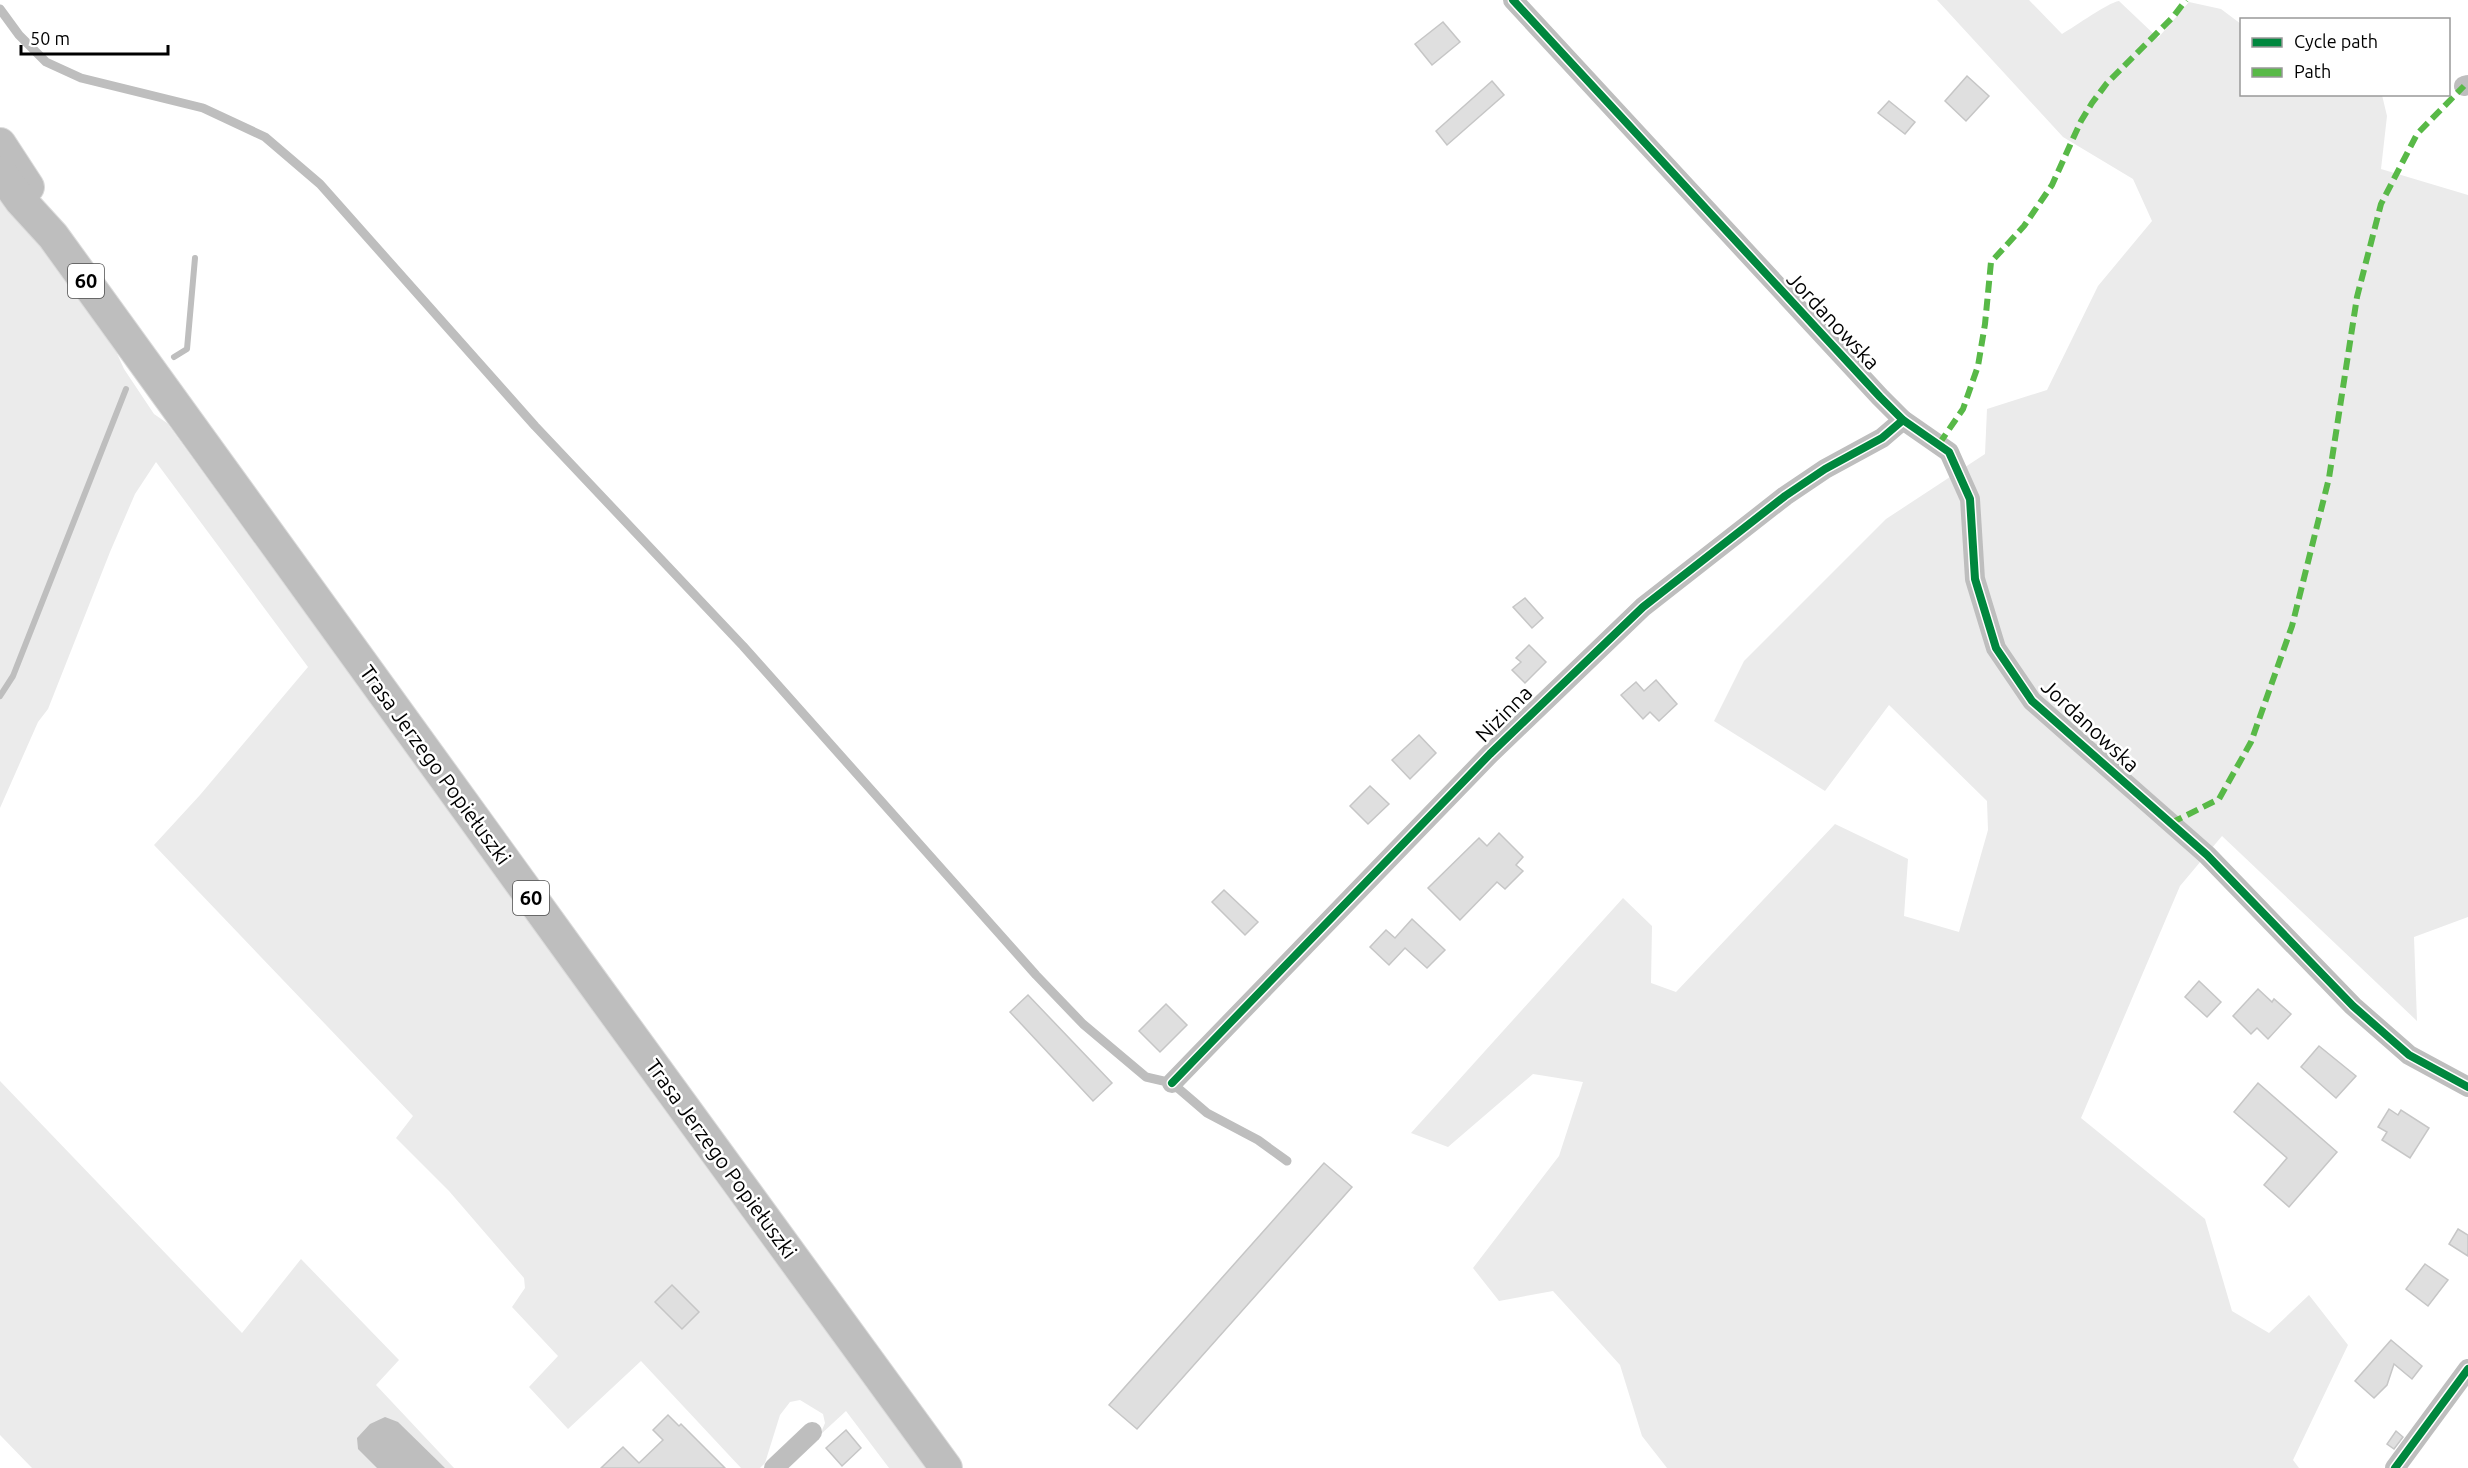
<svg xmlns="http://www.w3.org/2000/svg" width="2468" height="1468" viewBox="0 0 2468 1468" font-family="Ubuntu,sans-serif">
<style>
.green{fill:#ebebeb}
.water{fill:#bebebe}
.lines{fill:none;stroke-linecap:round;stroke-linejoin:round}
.stream{stroke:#bebebe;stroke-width:6}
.building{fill:#dfdfdf;stroke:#c6c6c6;stroke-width:1.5}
.primary-casing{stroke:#dbdbdb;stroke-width:34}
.service{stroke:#bebebe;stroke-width:9}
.minor{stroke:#bebebe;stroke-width:20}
.primary{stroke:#bebebe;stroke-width:32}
.quiet{stroke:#58b947;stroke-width:6;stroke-dasharray:12 6;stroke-linecap:butt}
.cycleway-casing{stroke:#fff;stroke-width:11}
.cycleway{stroke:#00873e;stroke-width:8}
.labels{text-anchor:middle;stroke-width:5;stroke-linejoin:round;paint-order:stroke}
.shield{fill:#fff;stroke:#4c4c4c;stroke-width:1.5}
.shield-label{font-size:20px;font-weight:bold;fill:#000}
.street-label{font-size:21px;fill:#000;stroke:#fff}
</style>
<rect width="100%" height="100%" fill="#fff"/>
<g class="green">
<path d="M1937,0h92l33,34c14,-8 45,-31 57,-33l39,37 31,-36 32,7 20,15 1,70 140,1 5,21 -6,53 87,26v722l-54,20 3,84 -195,-185 -42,50 -99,232 124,101 27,92 37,22 40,-38 39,50 -55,115 6,8h-632l-25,-32 -22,-71 -67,-74 -54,10 -26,-33 86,-112 24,-74 -50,-8 -85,73 -37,-14 212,-235 29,28 -1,57 25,9 159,-168 73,35 -4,57 55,16 29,-102 -1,-29 -98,-96 -64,86 -111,-70 30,-60 142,-142 99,-65 2,-45 60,-19 51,-104 54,-65 -19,-42 -70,-42z"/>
<path d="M0,186l111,154 13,29 30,45 13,9 760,1045h-38l-43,-57 -26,24 5,-12 -2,-9 -23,-14 -10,2 -10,13 -15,48 -5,5h-19l-100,-107 -73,68 -39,-42 29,-31 -46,-49 13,-19 -1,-10 -75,-87 -53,-53 17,-22 -259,-271 46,-50 108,-128 -152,-205 -21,32 -25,58 -62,157 -10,13 -38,86z"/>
<path d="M0,1081l242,252 59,-74 98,101 -23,25 78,83h-422l-32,-33z"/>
</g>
<path class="water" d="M385,1417l13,5 47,46h-68l-19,-19 -1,-11 13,-14z"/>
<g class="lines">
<g class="stream">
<path d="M174,357l13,-8 8,-91"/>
<path d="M0,696l13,-20 113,-287"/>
</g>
</g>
<g class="building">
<path d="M1443,22l17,20 -28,23 -17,-21z"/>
<path d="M1967,76l22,20 -23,25 -21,-20z"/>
<path d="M1492,81l12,14 -57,50 -11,-14z"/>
<path d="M1889,101l26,21 -10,12 -27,-21z"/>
<path d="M1525,598l18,20 -11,10 -19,-21z"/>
<path d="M1529,645l17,17 -21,21 -13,-13 9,-8 -5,-4z"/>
<path d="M1656,680l21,24 -18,17 -9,-9 -7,7 -22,-24 15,-13 8,9z"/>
<path d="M1419,735l17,18 -26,26 -18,-19z"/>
<path d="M1370,786l19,18 -21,20 -18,-18z"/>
<path d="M1499,833l24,24 -7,8 7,6 -18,18 -8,-7 -37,38 -32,-32 51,-50 8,8z"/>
<path d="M1224,890l34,32 -13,13 -33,-33z"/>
<path d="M1412,919l33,31 -18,18 -22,-20 -16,17 -19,-18 16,-17 9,8z"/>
<path d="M2199,981l22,21 -14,15 -22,-20z"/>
<path d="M2258,989l14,13 2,-3 17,15 -23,25 -11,-11 -6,6 -18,-18z"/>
<path d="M1028,995l84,88 -19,18 -83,-89z"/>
<path d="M1166,1004l21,21 -27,27 -21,-21z"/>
<path d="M2319,1046l37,30 -20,22 -35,-31z"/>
<path d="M2258,1083l79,69 -48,55 -25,-22 23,-27 -53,-46z"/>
<path d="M2389,1109l9,6 3,-5 28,18 -19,30 -28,-18 5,-8 -9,-5z"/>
<path d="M1324,1163l28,24 -215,242 -28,-24z"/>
<path d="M2458,1229l10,6v21l-19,-12z"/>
<path d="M2425,1264l23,16 -20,26 -22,-17z"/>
<path d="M672,1285l27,27 -17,17 -27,-27z"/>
<path d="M2391,1340l31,26 -10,13 -18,-15 -7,21 -13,13 -19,-17z"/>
<path d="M668,1415l11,11 2,-2 44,44h-124l22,-21 16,16 24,-23 -10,-10z"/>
<path d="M846,1430l15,18 -19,18 -16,-18z"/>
<path d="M2396,1431l7,6 -9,12 -7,-5z"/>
</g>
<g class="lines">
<g class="primary-casing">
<g id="primary">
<path d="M0,144l28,43"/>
<path d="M0,172l21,29 32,35 540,747 353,485"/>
</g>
</g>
<path class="service" d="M0,9l19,26 27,27 35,16 122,30 62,29 55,47 215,242 208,220 293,329 47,49 63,53 26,6 35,30 51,27 29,21"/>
<g class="minor">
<path d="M1513,0l367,397 23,23 46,32 21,47 5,80 21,69 36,53 175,154 146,151 56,49 59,32"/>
<path d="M2464,86l4,-1"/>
<path d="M1172,1083l318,-329 153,-147 142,-111 40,-27 57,-31 21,-18"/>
<path d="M774,1468l38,-36"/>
<path d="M2395,1468l73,-99"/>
</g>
<use href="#primary" class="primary"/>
<g class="quiet">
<path d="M1939,444l24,-35 15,-43 7,-42 6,-62 33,-36 28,-41 29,-64 11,-18 15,-20 66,-66 13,-17"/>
<path d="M2171,823l48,-24 32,-57 41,-116 37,-148 28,-181 24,-93 36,-70 47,-48"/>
</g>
<g class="cycleway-casing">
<g id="cycleway">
<path d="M1513,0l367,397 23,23 46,32 21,47 5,80 21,69 36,53 175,154 146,151 56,49 59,32"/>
<path d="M1172,1083l318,-329 153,-147 142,-111 40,-27 57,-31 21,-18"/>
<path d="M2395,1468l73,-99"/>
</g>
</g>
<use href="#cycleway" class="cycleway"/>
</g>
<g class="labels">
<g class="shield">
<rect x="68" y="264" width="36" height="34" rx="4.5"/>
<rect x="513" y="881" width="36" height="34" rx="4.5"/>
</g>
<g class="shield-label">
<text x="86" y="288">60</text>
<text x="531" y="905">60</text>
</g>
<g class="street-label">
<text transform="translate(1833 321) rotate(47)" y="7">Jordanowska</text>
<text transform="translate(1504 714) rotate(-45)" y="7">Nizinna</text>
<text transform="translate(2090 726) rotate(43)" y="7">Jordanowska</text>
<text transform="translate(435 765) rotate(54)" y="7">Trasa Jerzego Popiełuszki</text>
<text transform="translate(721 1159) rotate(54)" y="7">Trasa Jerzego Popiełuszki</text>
</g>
</g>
<rect x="2240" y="18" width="210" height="78" fill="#ffffff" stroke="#999999" stroke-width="1.5"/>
<rect x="2252" y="38" width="30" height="9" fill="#00873e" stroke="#999999" stroke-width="1.5"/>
<text x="2294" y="48" font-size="18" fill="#000000">Cycle path</text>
<rect x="2252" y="68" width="30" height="9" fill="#58b947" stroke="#999999" stroke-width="1.5"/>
<text x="2294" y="78" font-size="18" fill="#000000">Path</text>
<path d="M21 45v9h147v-9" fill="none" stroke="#000000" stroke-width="3"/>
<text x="30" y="45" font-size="18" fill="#000000" stroke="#ffffff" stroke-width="4.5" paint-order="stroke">50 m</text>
</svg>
